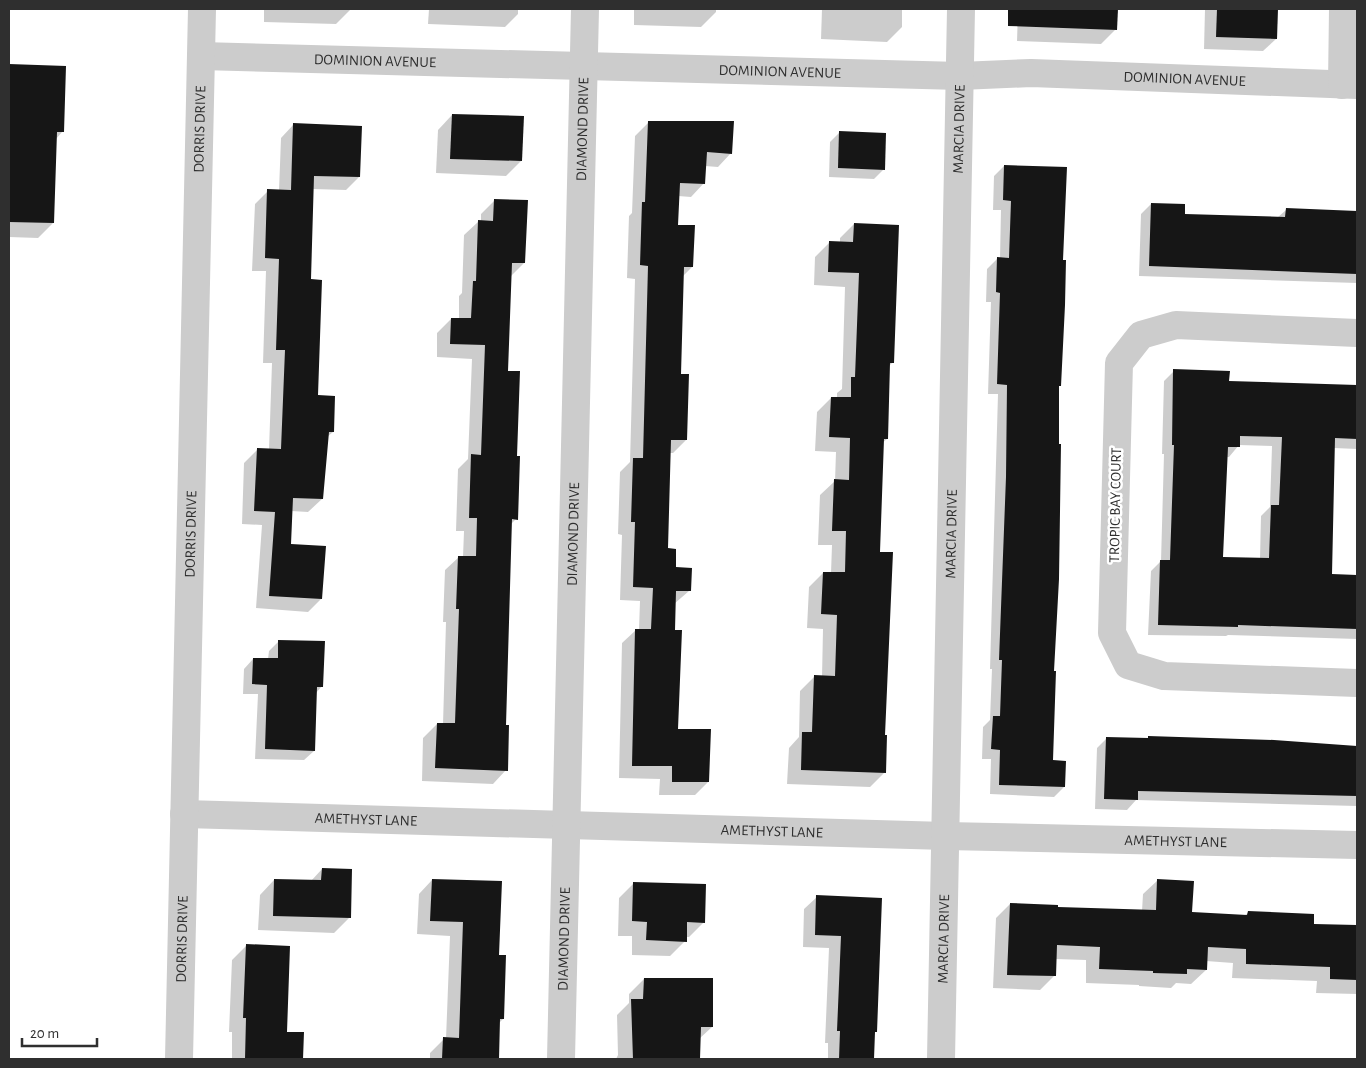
<svg xmlns="http://www.w3.org/2000/svg" width="1366" height="1068" viewBox="0 0 1366 1068" font-family="'Alegreya Sans',sans-serif">
<style>
.shadow{fill:#0003;fill-rule:evenodd}
.building{fill:#161616;fill-rule:evenodd}
.lines{fill:none;stroke-linecap:round;stroke-linejoin:round}
.minor{stroke:#ccc;stroke-width:28}
.labels{text-anchor:middle;stroke-width:5;stroke-linejoin:round;paint-order:stroke}
.street-label{font-size:15px;fill:#2f2f2f;stroke:#fff}
</style>
<rect width="100%" height="100%" fill="#fff"/>
<g class="shadow">
<path d="M264,9h87l-15,15 -72,-2z"/>
<path d="M429,9h89v5l-13,13 -77,-3z"/>
<path d="M634,9h82v3l-15,15 -67,-2z"/>
<path d="M822,9h80v18l-15,15 -66,-3z"/>
<path d="M1018,9h99l-1,20 -15,15 -84,-3z"/>
<path d="M1205,9h71v30l-13,12 -59,-2z"/>
<path d="M9,65l56,2 -3,65 -6,7 -3,84 -15,15 -29,-1z"/>
<path d="M452,115l69,46 -15,15 -70,-3 2,-43z"/>
<path d="M648,123l83,30 -13,14 -13,-1 -1,17 -13,14 -13,-1 -1,30 15,41 -9,9 -4,99 7,65 -13,13h-3l-4,96 8,19 15,23 -15,13 3,126 31,52 -13,13h-36l1,-16 -41,-1 3,-135 14,-13h3l1,-29 -20,-1 2,-65 -4,-1 2,-62 10,-10 5,-183 -8,-1 2,-62 3,-3 3,-77z"/>
<path d="M294,124l65,53 -13,13 -33,-1 -4,91 7,117 17,35 -6,5 -5,62 -14,13 -17,-1 -1,34 31,54 -13,13 -52,-4 6,-83 -20,-1 2,-61 13,-13h12l3,-87h-9l3,-92h-14l3,-67 13,-13h11l2,-53z"/>
<path d="M840,132l44,37 -10,10 -45,-2 1,-35z"/>
<path d="M1004,166l57,95 -9,500 12,26 -10,10 -64,-3 1,-35h-9l1,-32 7,-7 2,-51h-2l8,-275h-10l3,-92h-5l1,-33 10,-10h3l1,-49h-8l1,-34z"/>
<path d="M495,200l29,63 -14,14 -3,95 9,85v62l-5,5 -6,202 1,44 -13,14 -71,-3 1,-43 14,-14h6l3,-102h-3l2,-52 14,-13h4l1,-26h-8l2,-62 10,-10 4,-100 -35,-2v-24l14,-14h8v-23l3,-3 2,-58 14,-13h3v-8z"/>
<path d="M1151,204l32,11 94,3 9,-8 71,2v71l-218,-7 2,-62z"/>
<path d="M854,224l39,138 -4,4 -2,73 -5,4 -3,110 5,220 -14,14 -83,-3 2,-36 10,-11 1,-46 15,-15 7,1 1,-48 -16,-1 2,-41 14,-14h8l1,-28h-14l2,-50 15,-14 1,-29 -21,-1 2,-39 14,-14h6v-5l5,-4 3,-102 -31,-2 1,-28 15,-15 10,1v-5z"/>
<path d="M1174,371l54,12 129,3v63l-23,-1 -3,128 26,1v62l-129,-4 -2,1 -78,-1 3,-64 10,-10 3,-107h-2l2,-73zM1239,445l33,1 -2,61 -9,9 -1,43 -38,-1 4,-101h3z"/>
<path d="M279,641l43,45 -6,7 -2,58 -10,9 -49,-1 3,-65h-15l1,-25 9,-10h15l1,-8z"/>
<path d="M1149,737l208,10v59l-221,-6 -9,10 -32,-1 2,-61 10,-10 39,1z"/>
<path d="M322,869l27,49 -15,15 -76,-3 2,-35 14,-15 37,1z"/>
<path d="M432,880l66,76 5,63 -4,4 -1,36h-68v-6l14,-14h2l4,-103 -33,-2 2,-40z"/>
<path d="M1158,880l33,33 53,3 4,-3 65,12 44,1v68l-41,-1 1,-12 -85,-3 1,-15 -27,-2v9l-15,14 -15,-1 -5,5 -32,-2v-1l-53,-2v-23l-31,-1 -1,17 -14,14 -47,-2 3,-70 14,-14 47,4 85,3 1,-17z"/>
<path d="M634,883l70,39 -15,15h-4v4l-15,15 -38,-1v-19h-14l1,-38z"/>
<path d="M817,897l64,2 -6,133 -1,2 -1,25h-45v-16h-3l4,-95 -26,-1 1,-38z"/>
<path d="M246,946l40,87h16l-1,26h-69v-27h-3l3,-72z"/>
<path d="M644,979l68,48 -13,12v20h-83l2,-4 -1,-40 12,-12v-9z"/>
</g>
<g class="building">
<path d="M1008,9h110l-1,21 -109,-4z"/>
<path d="M1217,9h61l-1,30 -61,-2z"/>
<path d="M9,64l57,2 -2,66h-7l-3,91 -45,-1z"/>
<path d="M452,114l72,2 -2,45 -72,-2z"/>
<path d="M648,121h86l-2,33 -25,-2 -2,32 -25,-1 -2,42h17l-2,42h-9l-3,107h8l-2,66h-16l-3,108 8,1v18l16,1 -1,23h-15l-1,39h7l-4,99h33l-2,53h-37v-16h-40l3,-137h16l2,-41 -20,-1 2,-65h-4l2,-64h10l5,-192 -8,-1 2,-63h3z"/>
<path d="M293,123l69,3 -2,51 -46,-1 -3,103 11,1 -4,115 17,1 -1,36h-5l-6,67 -30,-1 -2,46 35,2 -4,53 -53,-3 6,-84 -21,-1 3,-63 24,1 4,-99h-9l3,-91 -14,-1 2,-69 24,1z"/>
<path d="M839,131l47,2 -1,37 -47,-2z"/>
<path d="M1004,165l63,2 -4,93h3l-1,45 -4,81h-2v58h2l-2,135 -5,92h2l-3,89 13,1 -1,26 -66,-2 1,-35 -9,-1 2,-33h7l2,-56h-3l7,-183 1,-92 -10,-1 3,-91 -4,-1 1,-35 12,1 2,-57 -8,-1z"/>
<path d="M494,199l34,1 -3,63h-13l-4,108h12l-3,85h3l-2,64 -6,-1 -6,206h3l-1,46 -73,-3 2,-45h18l4,-114h-3l2,-53h18l1,-38h-8l2,-64 10,1 4,-110 -35,-1 1,-26h20l2,-37h3l2,-61 15,1z"/>
<path d="M1151,203l34,1v10l100,3 1,-9 71,3v63l-208,-8z"/>
<path d="M854,223l45,2 -5,138h-4l-2,76h-4l-4,113h13l-8,183h2l-1,38 -85,-3 1,-38h10l2,-57 21,1 2,-61 -16,-1 2,-42h22l1,-41h-14l2,-52 15,1 1,-42 -21,-1 2,-40h20v-20h4l4,-104 -31,-1 1,-31 24,1z"/>
<path d="M1173,369l57,2 -1,10 128,4v54l-22,-1 -3,136 25,1v54l-119,-4v2l-80,-2 2,-65h10l4,-115h-2zM1240,436l42,1 -3,68h-8l-2,53 -46,-1 5,-110h12z"/>
<path d="M278,640l47,1 -2,46h-6l-2,64 -50,-2 2,-64 -15,-1 1,-26h25z"/>
<path d="M1148,736l126,4 83,6v50l-219,-5v9l-34,-1 2,-62 42,1z"/>
<path d="M322,868l30,1 -1,49 -78,-2 1,-37 47,1z"/>
<path d="M432,879l70,2 -3,74h7l-2,64h-4l-1,40h-57l1,-22 16,1 4,-116 -33,-1z"/>
<path d="M1157,879l37,2 -2,31 55,3 1,-4 66,3v10l43,1v55l-27,-1v-12l-84,-3v-15l-38,-2 -1,23 -20,-1v5l-34,-1v-2l-54,-2 1,-22 -43,-2 -1,31 -49,-1 3,-72 48,2v2l98,3z"/>
<path d="M633,882l73,2 -1,39 -18,-1v20l-41,-2 1,-18 -15,-1z"/>
<path d="M816,895l66,3 -5,134h-2l-1,27h-35l1,-28h-3l4,-95 -26,-1z"/>
<path d="M246,944l44,2 -3,86h17l-1,27h-58l1,-41h-3z"/>
<path d="M644,978h69v49h-12l-1,32h-67l-2,-60h12z"/>
</g>
<g class="lines">
<g class="minor">
<path id="s1" d="M201,56l759,20 71,-3 326,12"/>
<path d="M1342,85l1,-76"/>
<path d="M1357,333l-181,-8 -35,10 -22,28 -7,270 16,32 36,11 193,7"/>
<path id="s2" d="M184,814l762,22 411,9"/>
<path id="s3" d="M179,1059l23,-1050"/>
<path id="s4" d="M561,1059l24,-1050"/>
<path id="s5" d="M941,1059l20,-1050"/>
</g>
</g>
<g class="labels">
<g class="street-label">
<text dy="5" stroke="none"><textPath href="#s1" startOffset="174">DOMINION AVENUE</textPath></text>
<text dy="5" stroke="none"><textPath href="#s1" startOffset="579">DOMINION AVENUE</textPath></text>
<text dy="5" stroke="none"><textPath href="#s1" startOffset="984">DOMINION AVENUE</textPath></text>
<text dy="5" stroke="none"><textPath href="#s3" startOffset="930">DORRIS DRIVE</textPath></text>
<text dy="5" stroke="none"><textPath href="#s4" startOffset="930">DIAMOND DRIVE</textPath></text>
<text dy="5" stroke="none"><textPath href="#s5" startOffset="930">MARCIA DRIVE</textPath></text>
<text transform="translate(1115 505) rotate(-89)" y="5">TROPIC BAY COURT</text>
<text dy="5" stroke="none"><textPath href="#s3" startOffset="525">DORRIS DRIVE</textPath></text>
<text dy="5" stroke="none"><textPath href="#s4" startOffset="525">DIAMOND DRIVE</textPath></text>
<text dy="5" stroke="none"><textPath href="#s5" startOffset="525">MARCIA DRIVE</textPath></text>
<text dy="5" stroke="none"><textPath href="#s2" startOffset="182">AMETHYST LANE</textPath></text>
<text dy="5" stroke="none"><textPath href="#s2" startOffset="588">AMETHYST LANE</textPath></text>
<text dy="5" stroke="none"><textPath href="#s2" startOffset="992">AMETHYST LANE</textPath></text>
<text dy="5" stroke="none"><textPath href="#s3" startOffset="120">DORRIS DRIVE</textPath></text>
<text dy="5" stroke="none"><textPath href="#s4" startOffset="120">DIAMOND DRIVE</textPath></text>
<text dy="5" stroke="none"><textPath href="#s5" startOffset="120">MARCIA DRIVE</textPath></text>
</g>
</g>
<rect width="1366" height="1068" fill="none" stroke="#2f2f2f" stroke-width="20"/>
<path d="M22 1038v8h75v-8" fill="none" stroke="#2f2f2f" stroke-width="2.5"/>
<text x="30" y="1038" font-size="15" fill="#2f2f2f" stroke="#ffffff" stroke-width="4" paint-order="stroke">20 m</text>
</svg>
